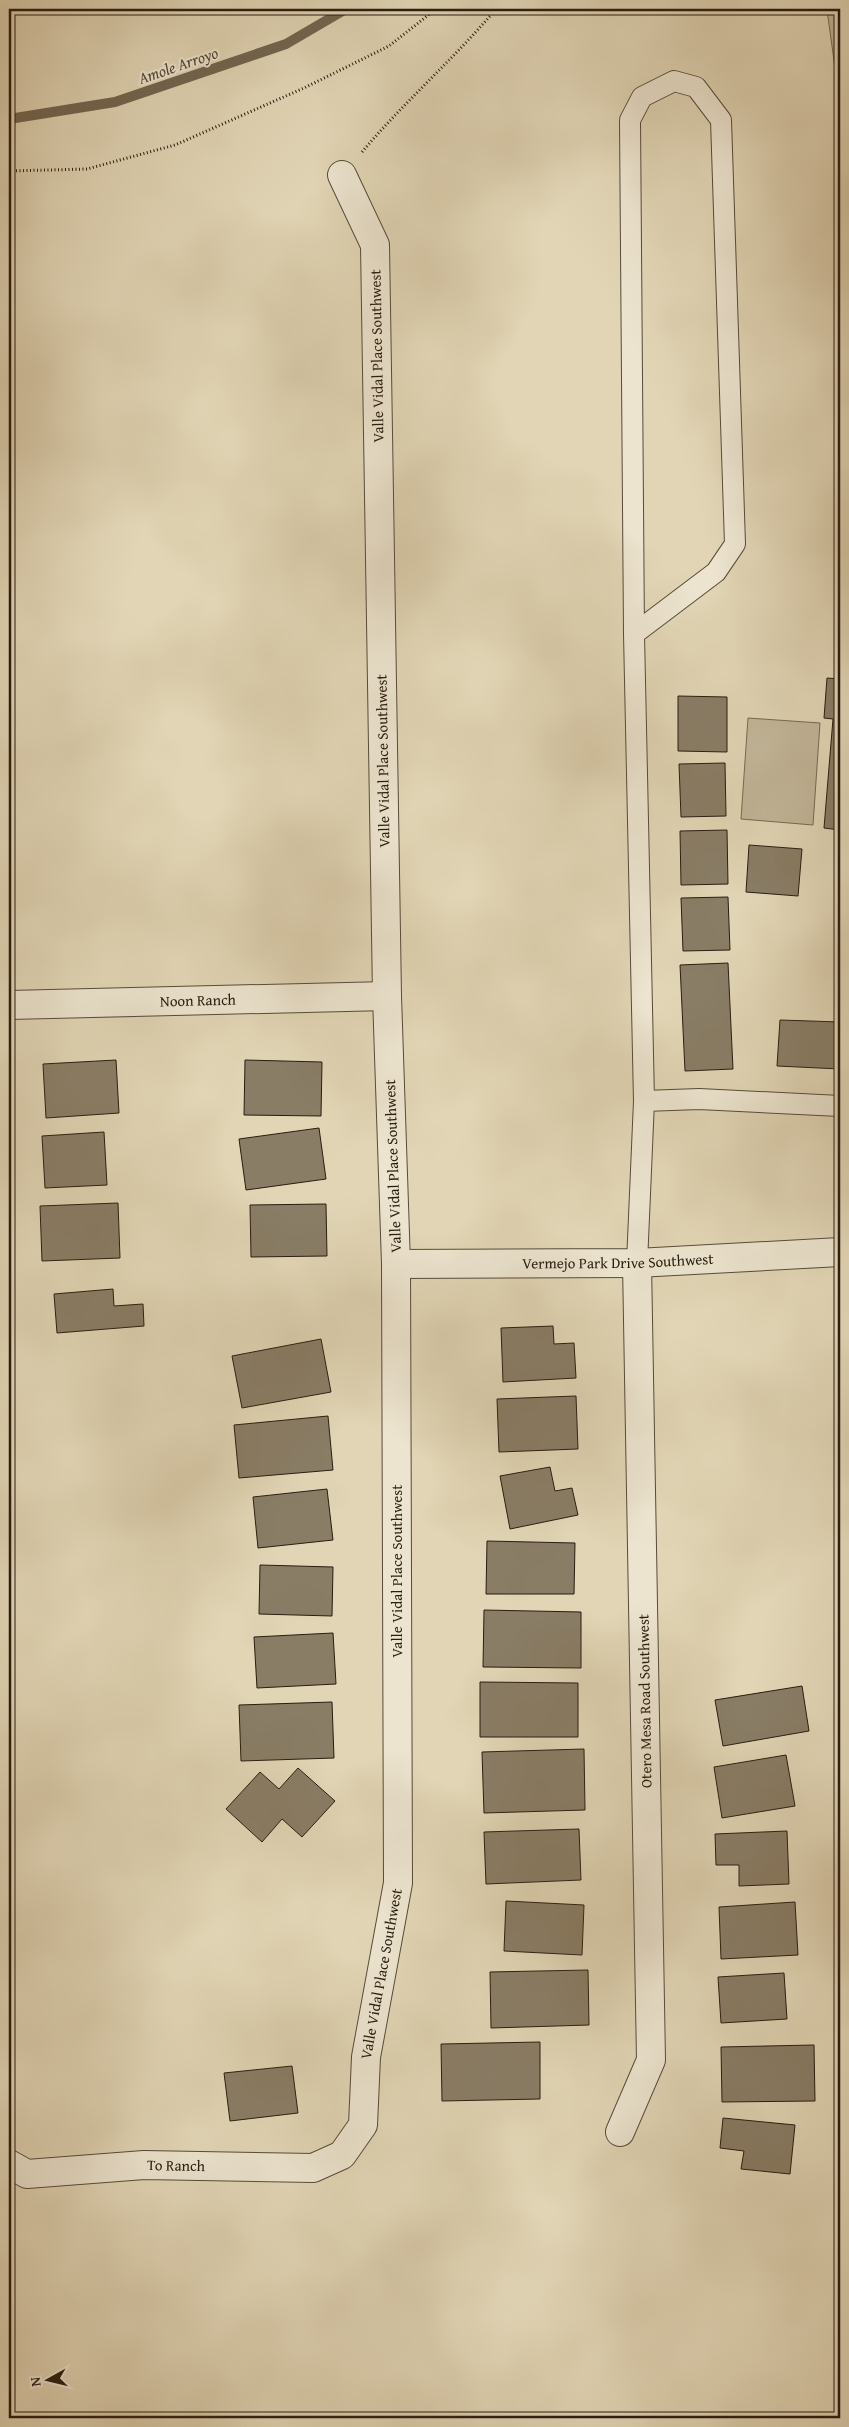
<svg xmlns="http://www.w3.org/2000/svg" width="849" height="2427" viewBox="0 0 849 2427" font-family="'Gentium Book Plus',serif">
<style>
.green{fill:#c2b699;stroke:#766a54}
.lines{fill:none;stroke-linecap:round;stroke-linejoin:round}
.stream{stroke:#726651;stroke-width:10}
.building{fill:#897d66;stroke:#291d10}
.lane-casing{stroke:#574b39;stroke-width:22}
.street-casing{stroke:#574b39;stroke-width:30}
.path{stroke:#291d10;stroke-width:3;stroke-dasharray:1 2.5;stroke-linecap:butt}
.lane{stroke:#ece4cf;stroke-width:20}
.street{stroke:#ece4cf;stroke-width:28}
.labels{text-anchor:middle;stroke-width:4;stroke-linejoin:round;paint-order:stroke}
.street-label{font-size:15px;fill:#291d10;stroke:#ece4cf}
.water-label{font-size:16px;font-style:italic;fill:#534736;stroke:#ece4cf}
</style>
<rect width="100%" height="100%" fill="#e1d5b5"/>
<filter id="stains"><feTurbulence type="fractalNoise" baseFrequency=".004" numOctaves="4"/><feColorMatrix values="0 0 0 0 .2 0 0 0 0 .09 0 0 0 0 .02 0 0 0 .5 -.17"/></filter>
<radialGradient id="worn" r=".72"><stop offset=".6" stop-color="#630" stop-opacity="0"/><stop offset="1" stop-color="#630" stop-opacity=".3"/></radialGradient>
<g class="green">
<path d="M840,9v66h-4l-9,-65z"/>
<path d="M748,718l72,5 -7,102 -72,-6z"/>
</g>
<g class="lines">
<path class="stream" d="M9,119l106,-17 171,-58 60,-35"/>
</g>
<g class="building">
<path d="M827,678l13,1v151l-16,-2 9,-109 -9,-1z"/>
<path d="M678,696l49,1v55l-49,-1z"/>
<path d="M725,763l1,53 -45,1 -2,-53z"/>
<path d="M727,830l1,54 -47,1 -1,-54z"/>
<path d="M749,845l53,4 -4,47 -52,-4z"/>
<path d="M728,897l2,53 -47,1 -2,-53z"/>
<path d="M728,963l5,106 -48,2 -5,-106z"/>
<path d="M780,1020l60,2v47l-63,-3z"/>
<path d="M116,1060l3,53 -73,5 -3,-54z"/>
<path d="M245,1060l77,2 -1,54 -77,-1z"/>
<path d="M319,1128l7,51 -80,11 -7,-51z"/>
<path d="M104,1132l3,53 -62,3 -3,-52z"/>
<path d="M118,1203l2,55 -78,3 -2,-55z"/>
<path d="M326,1204l1,52 -76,1 -1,-52z"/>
<path d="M113,1289l1,17 29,-2 1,22 -87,7 -3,-39z"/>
<path d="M553,1326l1,18 20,-1 2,35 -73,4 -2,-54z"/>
<path d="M321,1339l10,53 -89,16 -10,-52z"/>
<path d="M576,1396l2,53 -79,3 -2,-53z"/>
<path d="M328,1416l5,54 -94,8 -5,-53z"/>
<path d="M550,1467l5,24 17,-3 6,27 -68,14 -10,-53z"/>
<path d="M327,1489l6,51 -75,8 -5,-51z"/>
<path d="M487,1541l88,2 -1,51h-88z"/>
<path d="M260,1565l73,2 -1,49 -73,-2z"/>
<path d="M484,1610l97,2v56l-98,-1z"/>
<path d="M333,1633l3,51 -79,4 -3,-51z"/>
<path d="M480,1682l98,1v54h-98z"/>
<path d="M802,1686l7,45 -86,15 -8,-46z"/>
<path d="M332,1702l2,56 -93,3 -2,-56z"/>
<path d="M584,1749l1,61 -101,3 -2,-61z"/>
<path d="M786,1755l9,51 -73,12 -8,-51z"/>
<path d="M298,1768l37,33 -33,36 -20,-18 -20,23 -36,-33 34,-37 19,17z"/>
<path d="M579,1829l2,51 -95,4 -2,-52z"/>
<path d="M787,1831l2,53 -50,2v-21h-23l-1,-31z"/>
<path d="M506,1901l78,4 -2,50 -78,-4z"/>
<path d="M795,1902l3,53 -77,4 -2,-52z"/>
<path d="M588,1970l1,55 -98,3 -1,-56z"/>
<path d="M784,1973l3,46 -66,4 -3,-46z"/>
<path d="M540,2042v57l-98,2 -1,-57z"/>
<path d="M814,2045l1,56 -93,1 -1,-55z"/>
<path d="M292,2066l6,47 -68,8 -6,-48z"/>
<path d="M723,2118l72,7 -5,49 -49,-5 3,-18 -24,-3z"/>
</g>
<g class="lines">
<g class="lane-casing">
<g id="lane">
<path d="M634,634l82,-62 19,-28 -14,-424 -25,-33 -22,-6 -32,16 -12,23 4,514 10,467"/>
<path d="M637,1263l7,-162 55,-2 141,7"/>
</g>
</g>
<g class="street-casing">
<g id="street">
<path id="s1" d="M9,1005l378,-9"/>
<path id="s2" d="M396,1264l241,-1 203,-11"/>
<path d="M620,2132l31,-72 -14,-797"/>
<path id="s3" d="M9,2164l18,10 117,-9 169,3 29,-13 21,-30 3,-68 32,-174 -2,-619 -9,-268 -12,-751 -33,-70"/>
</g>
</g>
<g class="path">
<path d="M362,152c42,-50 92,-93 134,-143"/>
<path d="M9,171l78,-2 88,-24 129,-57 85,-42 47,-37"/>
</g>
<use href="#lane" class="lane"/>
<use href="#street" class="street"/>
</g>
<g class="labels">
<g class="street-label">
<text transform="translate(377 356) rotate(-91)" y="5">Valle Vidal Place Southwest</text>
<text transform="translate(383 761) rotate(-91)" y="5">Valle Vidal Place Southwest</text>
<text dy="5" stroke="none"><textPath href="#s1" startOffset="189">Noon Ranch</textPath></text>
<text transform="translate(393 1166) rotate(-92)" y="5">Valle Vidal Place Southwest</text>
<text dy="5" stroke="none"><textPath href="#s2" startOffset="222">Vermejo Park Drive Southwest</textPath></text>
<text transform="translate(397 1571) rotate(-90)" y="5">Valle Vidal Place Southwest</text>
<text transform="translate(645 1701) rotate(-91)" y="5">Otero Mesa Road Southwest</text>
<text dy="5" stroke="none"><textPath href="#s3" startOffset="528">Valle Vidal Place Southwest</textPath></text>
<text dy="5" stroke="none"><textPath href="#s3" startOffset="170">To Ranch</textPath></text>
</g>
<g class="water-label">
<text transform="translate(178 65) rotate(-19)" y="6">Amole Arroyo</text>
</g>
</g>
<rect width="849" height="2427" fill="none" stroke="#e1d5b5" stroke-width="30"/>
<rect x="10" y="10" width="829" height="2407" fill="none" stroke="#291d10" stroke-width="2.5"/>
<rect x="15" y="15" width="819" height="2397" fill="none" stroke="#291d10"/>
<g transform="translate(48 2380) rotate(262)" stroke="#ece4cf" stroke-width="4" paint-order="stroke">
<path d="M0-4L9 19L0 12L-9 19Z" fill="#291d10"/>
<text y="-8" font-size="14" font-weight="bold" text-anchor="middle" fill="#291d10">N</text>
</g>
<rect width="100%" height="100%" filter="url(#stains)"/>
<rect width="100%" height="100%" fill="url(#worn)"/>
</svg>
